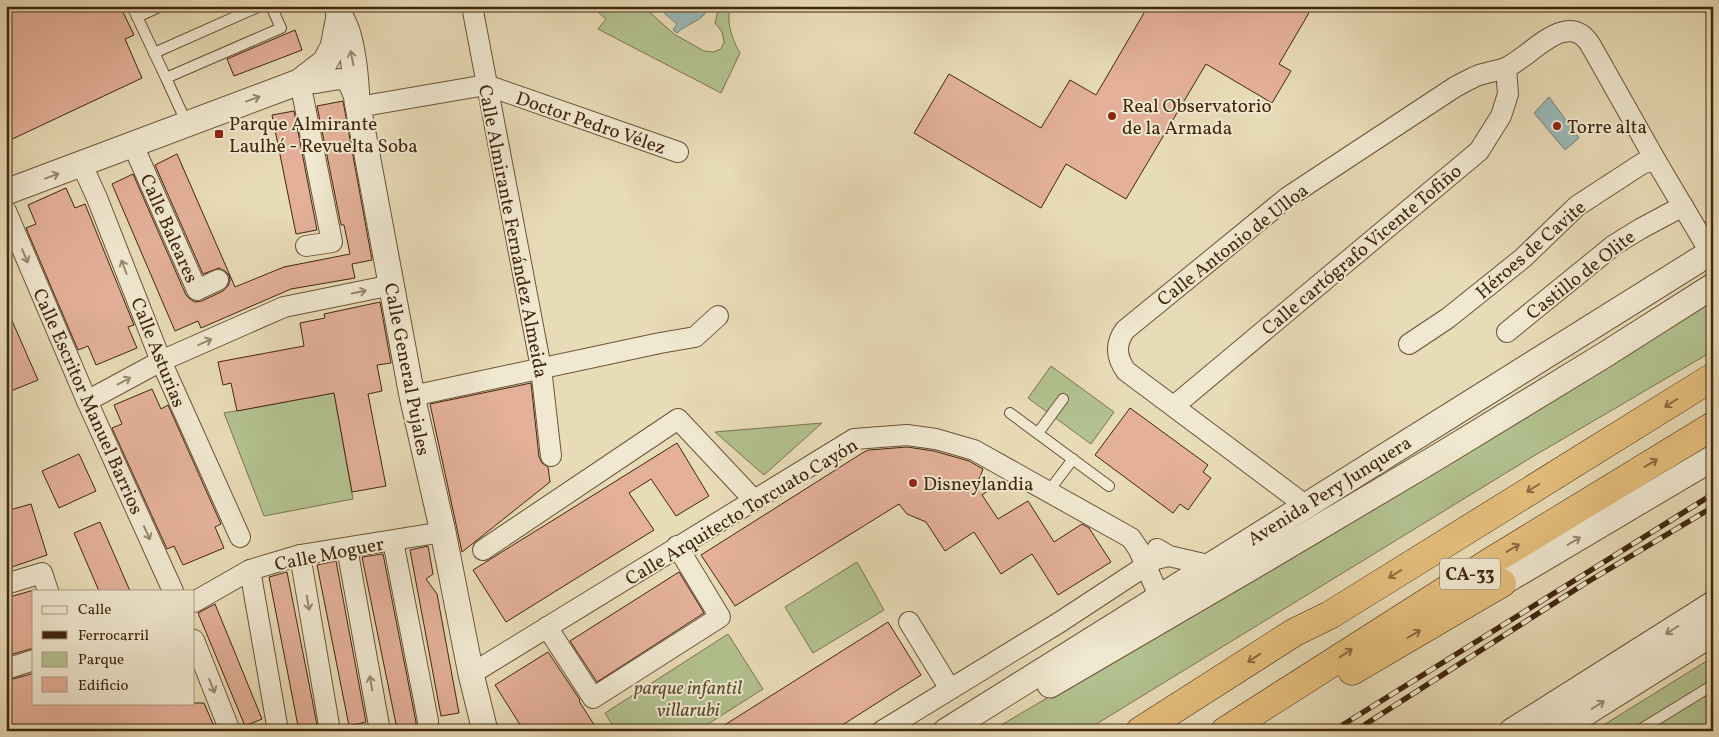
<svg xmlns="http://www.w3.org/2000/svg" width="1719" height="737" viewBox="0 0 1719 737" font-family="Vollkorn,serif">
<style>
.green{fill:#b3c190;stroke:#7a744e}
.water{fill:#9ab9b8;stroke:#767e74}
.building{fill:#e4b09a;stroke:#41260d}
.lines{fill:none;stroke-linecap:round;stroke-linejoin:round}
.service-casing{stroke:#6b5338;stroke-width:12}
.minor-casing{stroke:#6b5338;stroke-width:22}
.tertiary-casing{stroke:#6b5338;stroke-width:27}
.motorway-casing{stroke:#41260d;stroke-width:29}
.service{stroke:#f0e8d0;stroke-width:10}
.minor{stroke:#f0e8d0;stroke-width:20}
.tertiary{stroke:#f0e8d0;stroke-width:25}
.motorway{stroke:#e4be7c;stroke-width:28}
.rail-casing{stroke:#41260d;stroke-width:5.5}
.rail{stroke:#f0e8d0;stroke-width:4;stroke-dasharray:11;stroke-linecap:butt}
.oneway{stroke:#98876e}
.oneway2{stroke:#8a6a3f}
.poi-dot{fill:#8f2418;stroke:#f0e8d0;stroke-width:2}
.labels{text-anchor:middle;stroke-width:4;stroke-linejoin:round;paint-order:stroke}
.shield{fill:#f0e8d0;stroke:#766048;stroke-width:1}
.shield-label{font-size:18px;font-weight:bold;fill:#41260d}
.poi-label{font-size:19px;fill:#41260d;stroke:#f0e8d0;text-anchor:start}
.street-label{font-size:19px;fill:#41260d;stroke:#f0e8d0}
.park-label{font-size:19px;font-style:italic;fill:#5e4d2e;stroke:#f0e8d0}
</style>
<rect width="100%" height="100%" fill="#e8dbb7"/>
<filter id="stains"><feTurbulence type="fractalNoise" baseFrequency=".004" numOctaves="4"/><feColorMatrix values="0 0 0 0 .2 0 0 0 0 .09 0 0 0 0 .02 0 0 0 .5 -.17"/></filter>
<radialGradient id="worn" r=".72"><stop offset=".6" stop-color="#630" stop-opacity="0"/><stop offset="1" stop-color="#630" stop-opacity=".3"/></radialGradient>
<g class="green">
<path d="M591,6h55l-1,2 29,26 30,17 9,1 8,-3 3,-7 -2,-10 -7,-9 4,-17h12c-6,15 2,35 9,47l-19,40 -123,-64 8,-10z"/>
<path d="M1713,290v61l-181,106 -447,274h-94l516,-304z"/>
<path d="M1051,366l63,46 -23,32 -63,-46z"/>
<path d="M334,393l19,106 -89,17 -40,-103z"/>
<path d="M822,423l-58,52 -49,-43z"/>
<path d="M857,562l27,48 -71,43 -28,-46z"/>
<path d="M728,634l35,55 -66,42h-81l-11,-18z"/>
<path d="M1713,657v74h-119z"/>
</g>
<g class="water">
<path d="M656,6h53c-5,16 -21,16 -32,27l-4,-3 4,-6z"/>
<path d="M1549,97l30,41 -14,12 -31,-37z"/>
</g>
<g class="building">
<path d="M6,6h114l14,29 -9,4 17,39 -136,64z"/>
<path d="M1148,6h165l-34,58 12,7 -19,32 -66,-39 -80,135 -60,-35 -25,44 -127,-75 35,-59 92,54 29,-48 26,15z"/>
<path d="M295,30l7,20 -68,26 -7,-17z"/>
<path d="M343,101l29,159 -20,4 3,14 -64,11 -90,39 -3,-7 -23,10 -63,-147 21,-10 53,121 4,4 5,3 7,-1 21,-10 5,-5 2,-6 -1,-5 -4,-4 -6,-3 -16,6 -48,-109 22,-11 58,133 49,-20 66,-13 -6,-29h-3l-24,-119z"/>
<path d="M294,111l23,119 -21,4 -24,-119z"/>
<path d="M66,188l9,20 10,-4 49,121 -6,2 9,21 -41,17 -8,-19 -10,4 -52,-122 10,-4 -8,-19z"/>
<path d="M380,302l11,61 -14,2 5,26 -14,3 18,92 -34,6 -18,-99 -97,18 -6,-28 -8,2 -5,-23 86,-16 -4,-23 25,-5 -1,-4z"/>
<path d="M6,307l32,73 -32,13z"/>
<path d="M531,383l8,74 3,6 6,4 2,15 -88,70 -32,-148z"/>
<path d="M152,389l9,20 7,-4 53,119 -6,3 9,21 -41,17 -9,-19 -7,3 -55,-121 10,-4 -8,-19z"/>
<path d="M1130,408l78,57 -5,7 8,6 -23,32 -8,-6 -7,9 -78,-58z"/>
<path d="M677,443l32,53 -33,20 -25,-37 -22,14 25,37 -148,92 -33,-52z"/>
<path d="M907,447l27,4 35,10 14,8 -4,10 14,8 -11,8 16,24 30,-18 26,41 28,-18 7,4 22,34 -53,33 -26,-41 -31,20 -27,-42 -29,19 -19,-29 -19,-8 -8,-10 -164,102 -34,-51 163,-103 5,-2z"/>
<path d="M79,454l17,37 -37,17 -17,-37z"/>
<path d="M31,504l16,51 -41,14v-58z"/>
<path d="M100,522l30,69h-31l-25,-58z"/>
<path d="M428,546l5,28 -7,5 11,15 22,119 -18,3 -31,-166z"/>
<path d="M383,554l33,168v3l-19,4 -35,-172z"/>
<path d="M336,561l30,161 -17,4 -32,-161z"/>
<path d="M287,572l26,132 5,27h-19l-30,-154z"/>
<path d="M679,572l25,41 -107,69 -27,-41z"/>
<path d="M34,590v58l-28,8v-58z"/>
<path d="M215,604l47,115 -17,7 -47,-113z"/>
<path d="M888,622l33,53 -88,56h-118z"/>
<path d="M548,652l32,48 -1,1 19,30h-74l-29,-46z"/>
<path d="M34,673v30h170l12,28h-210v-50z"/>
</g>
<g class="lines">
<g class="service-casing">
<g id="service">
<path d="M132,6l34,72 115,-50 -10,-22"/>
<path d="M137,17l24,-11"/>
<path d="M154,53l106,-47"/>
<path d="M166,78l21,46"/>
<path d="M1010,413l99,73"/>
<path d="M1038,433l25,-34"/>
<path d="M1048,492l25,-33"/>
<path d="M1638,731l75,-46"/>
</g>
</g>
<g class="minor-casing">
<g id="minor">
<path d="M472,6l69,362 10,88"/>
<path d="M358,107l128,-22 192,67"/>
<path d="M133,145l64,145 21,-10"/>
<path d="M82,165l15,33 64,163 79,176"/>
<path d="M6,211l81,190 86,190"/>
<path d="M306,246l26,-4 -29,-145 -4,-15 17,1 23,-4 9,3 8,19"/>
<path d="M1507,332l107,-87 26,-16 43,-23"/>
<path d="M1409,344l39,-26 75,-60 54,-52 66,-43 13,-2"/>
<path d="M412,396l248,-53 35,-6 23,-21"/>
<path d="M87,401l74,-40 123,-54 108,-22"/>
<path d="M1174,406l305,-255 22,-35 7,-22 -2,-26"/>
<path d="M1305,505l-179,-134c-10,-14 -11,-27 -1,-41l163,-133 167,-110c8,-4 16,-9 24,-12 9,-3 18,-4 26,-7 25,-10 61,-60 85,-24l66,117 54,91"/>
<path d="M393,541l35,180 -1,10"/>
<path d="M347,548l33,183"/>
<path d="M1157,549l12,7 39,9"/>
<path d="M483,550l195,-131 76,81"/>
<path d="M300,555l30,176"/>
<path d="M250,570l28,161"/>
<path d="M6,584l36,-11 6,18"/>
<path d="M194,602l56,-32 50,-15 143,-23"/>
<path d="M909,622l41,67"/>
<path d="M547,627l46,71 127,-81 -43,-71"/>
<path d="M194,640l36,91"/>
<path d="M6,669l28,-9"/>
<path d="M471,674l383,-235 53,-4 29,4 38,11 157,88 8,12 20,46"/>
<path d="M882,731l178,-109 96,-63 13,-3"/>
</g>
</g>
<g class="tertiary-casing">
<g id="tertiary">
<path d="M337,6c2,10 7,16 10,25 7,22 9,47 10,70l55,295 31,136 28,142 14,57"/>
<path d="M6,192l293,-110 26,-20 8,-15 6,-31"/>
<path d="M1502,583l211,-125"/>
<path d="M1050,685l219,-128 170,-101 167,-102 107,-68"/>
<path d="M946,731l767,-480"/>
<path d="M1512,731l201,-127"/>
<path d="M1557,731l156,-98"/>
</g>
</g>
<g class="motorway-casing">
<g id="motorway">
<path d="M1352,671l150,-88"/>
<path d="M1140,731l155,-99 35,-17 383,-238"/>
<path d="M1225,731l265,-169 223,-136"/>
</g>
</g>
<use href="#service" class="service"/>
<use href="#minor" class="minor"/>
<use href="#tertiary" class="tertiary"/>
<use href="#motorway" class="motorway"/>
<g class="rail-casing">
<g id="rail">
<path d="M1333,731l380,-237"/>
<path d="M1355,731l229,-147 129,-77"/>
</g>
</g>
<use href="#rail" class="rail"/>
</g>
<defs><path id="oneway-shaft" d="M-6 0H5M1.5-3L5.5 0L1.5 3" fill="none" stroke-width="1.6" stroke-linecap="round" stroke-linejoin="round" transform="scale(1.25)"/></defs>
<g class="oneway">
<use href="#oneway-shaft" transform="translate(352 58) rotate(-101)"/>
<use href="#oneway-shaft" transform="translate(253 99) rotate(-20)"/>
<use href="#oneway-shaft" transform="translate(52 176) rotate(-20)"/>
<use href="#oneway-shaft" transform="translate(25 256) rotate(67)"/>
<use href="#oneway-shaft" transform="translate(124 267) rotate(-111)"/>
<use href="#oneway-shaft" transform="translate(359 292) rotate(-11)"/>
<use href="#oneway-shaft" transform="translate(205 342) rotate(-24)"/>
<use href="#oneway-shaft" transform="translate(124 381) rotate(-28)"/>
<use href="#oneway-shaft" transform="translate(147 533) rotate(66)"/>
<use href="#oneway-shaft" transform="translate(1574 541) rotate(-31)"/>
<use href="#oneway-shaft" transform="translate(308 603) rotate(80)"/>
<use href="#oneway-shaft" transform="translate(1672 630) rotate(148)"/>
<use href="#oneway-shaft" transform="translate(371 683) rotate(-100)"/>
<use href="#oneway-shaft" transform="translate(212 686) rotate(68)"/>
<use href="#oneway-shaft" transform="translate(1598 705) rotate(-32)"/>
</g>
<g class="oneway2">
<use href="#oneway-shaft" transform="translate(1671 403) rotate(148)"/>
<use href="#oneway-shaft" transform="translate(1651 463) rotate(-31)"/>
<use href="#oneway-shaft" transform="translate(1533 488) rotate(148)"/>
<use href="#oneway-shaft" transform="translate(1513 548) rotate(-31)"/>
<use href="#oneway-shaft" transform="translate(1395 574) rotate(148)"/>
<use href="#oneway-shaft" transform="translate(1414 634) rotate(-30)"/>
<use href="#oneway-shaft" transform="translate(1346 653) rotate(-33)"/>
<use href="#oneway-shaft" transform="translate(1254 658) rotate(147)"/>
</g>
<g class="poi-dot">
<circle cx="1112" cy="116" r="5"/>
<circle cx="1557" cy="126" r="5"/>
<rect x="214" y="129" width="10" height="10" rx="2.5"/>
<circle cx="913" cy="483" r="5"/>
</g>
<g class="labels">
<rect class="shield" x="1440" y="558.5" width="60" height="31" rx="4"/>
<g class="shield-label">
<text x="1470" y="580">CA-33</text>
</g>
<g class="poi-label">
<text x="1122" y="112">Real Observatorio<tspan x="1122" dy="22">de la Armada</tspan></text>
<text x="229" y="130">Parque Almirante<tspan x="229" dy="22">Laulhé - Revuelta Soba</tspan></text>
<text x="1567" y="133">Torre alta</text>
<text x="923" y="490">Disneylandia</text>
</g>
<g class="street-label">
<text transform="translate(591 122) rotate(19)" y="7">Doctor Pedro Vélez</text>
<text transform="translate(170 228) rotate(66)" y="7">Calle Baleares</text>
<text transform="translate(514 231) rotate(79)" y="7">Calle Almirante Fernández Almeida</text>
<text transform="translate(1232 244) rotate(-38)" y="7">Calle Antonio de Ulloa</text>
<text transform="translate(1361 249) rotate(-40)" y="7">Calle cartógrafo Vicente Tofiño</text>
<text transform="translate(1530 249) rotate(-41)" y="7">Héroes de Cavite</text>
<text transform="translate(1580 274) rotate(-38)" y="7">Castillo de Olite</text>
<text transform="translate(159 352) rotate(68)" y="7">Calle Asturias</text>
<text transform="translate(408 369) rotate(79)" y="7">Calle General Pujales</text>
<text transform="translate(89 401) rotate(66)" y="7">Calle Escritor Manuel Barrios</text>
<text transform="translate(1329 490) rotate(-32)" y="7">Avenida Pery Junquera</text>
<text transform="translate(741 511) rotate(-31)" y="7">Calle Arquitecto Torcuato Cayón</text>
<text transform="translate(329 553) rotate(-11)" y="7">Calle Moguer</text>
</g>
<g class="park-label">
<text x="688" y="694">parque infantil<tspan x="688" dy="22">villarubi</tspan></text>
</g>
</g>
<rect width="1719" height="737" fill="none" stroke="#e8dbb7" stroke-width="25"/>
<rect x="8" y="8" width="1704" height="722" fill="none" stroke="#41260d" stroke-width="2.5"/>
<rect x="12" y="12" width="1694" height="712" fill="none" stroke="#41260d"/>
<rect x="32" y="590" width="162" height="115" fill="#f0e8d0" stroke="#aa9a82"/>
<rect x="42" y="606" width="25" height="8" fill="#f0e8d0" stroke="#aa9a82"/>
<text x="78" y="614" font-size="15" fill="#41260d">Calle</text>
<rect x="42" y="631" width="25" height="8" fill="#41260d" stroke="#aa9a82"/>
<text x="78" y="640" font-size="15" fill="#41260d">Ferrocarril</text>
<rect x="42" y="652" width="25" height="15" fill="#b3c190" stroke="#aa9a82"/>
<text x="78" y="664" font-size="15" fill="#41260d">Parque</text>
<rect x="42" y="677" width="25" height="15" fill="#e4b09a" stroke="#aa9a82"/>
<text x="78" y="690" font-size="15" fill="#41260d">Edificio</text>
<rect width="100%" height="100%" filter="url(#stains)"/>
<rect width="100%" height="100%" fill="url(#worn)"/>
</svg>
